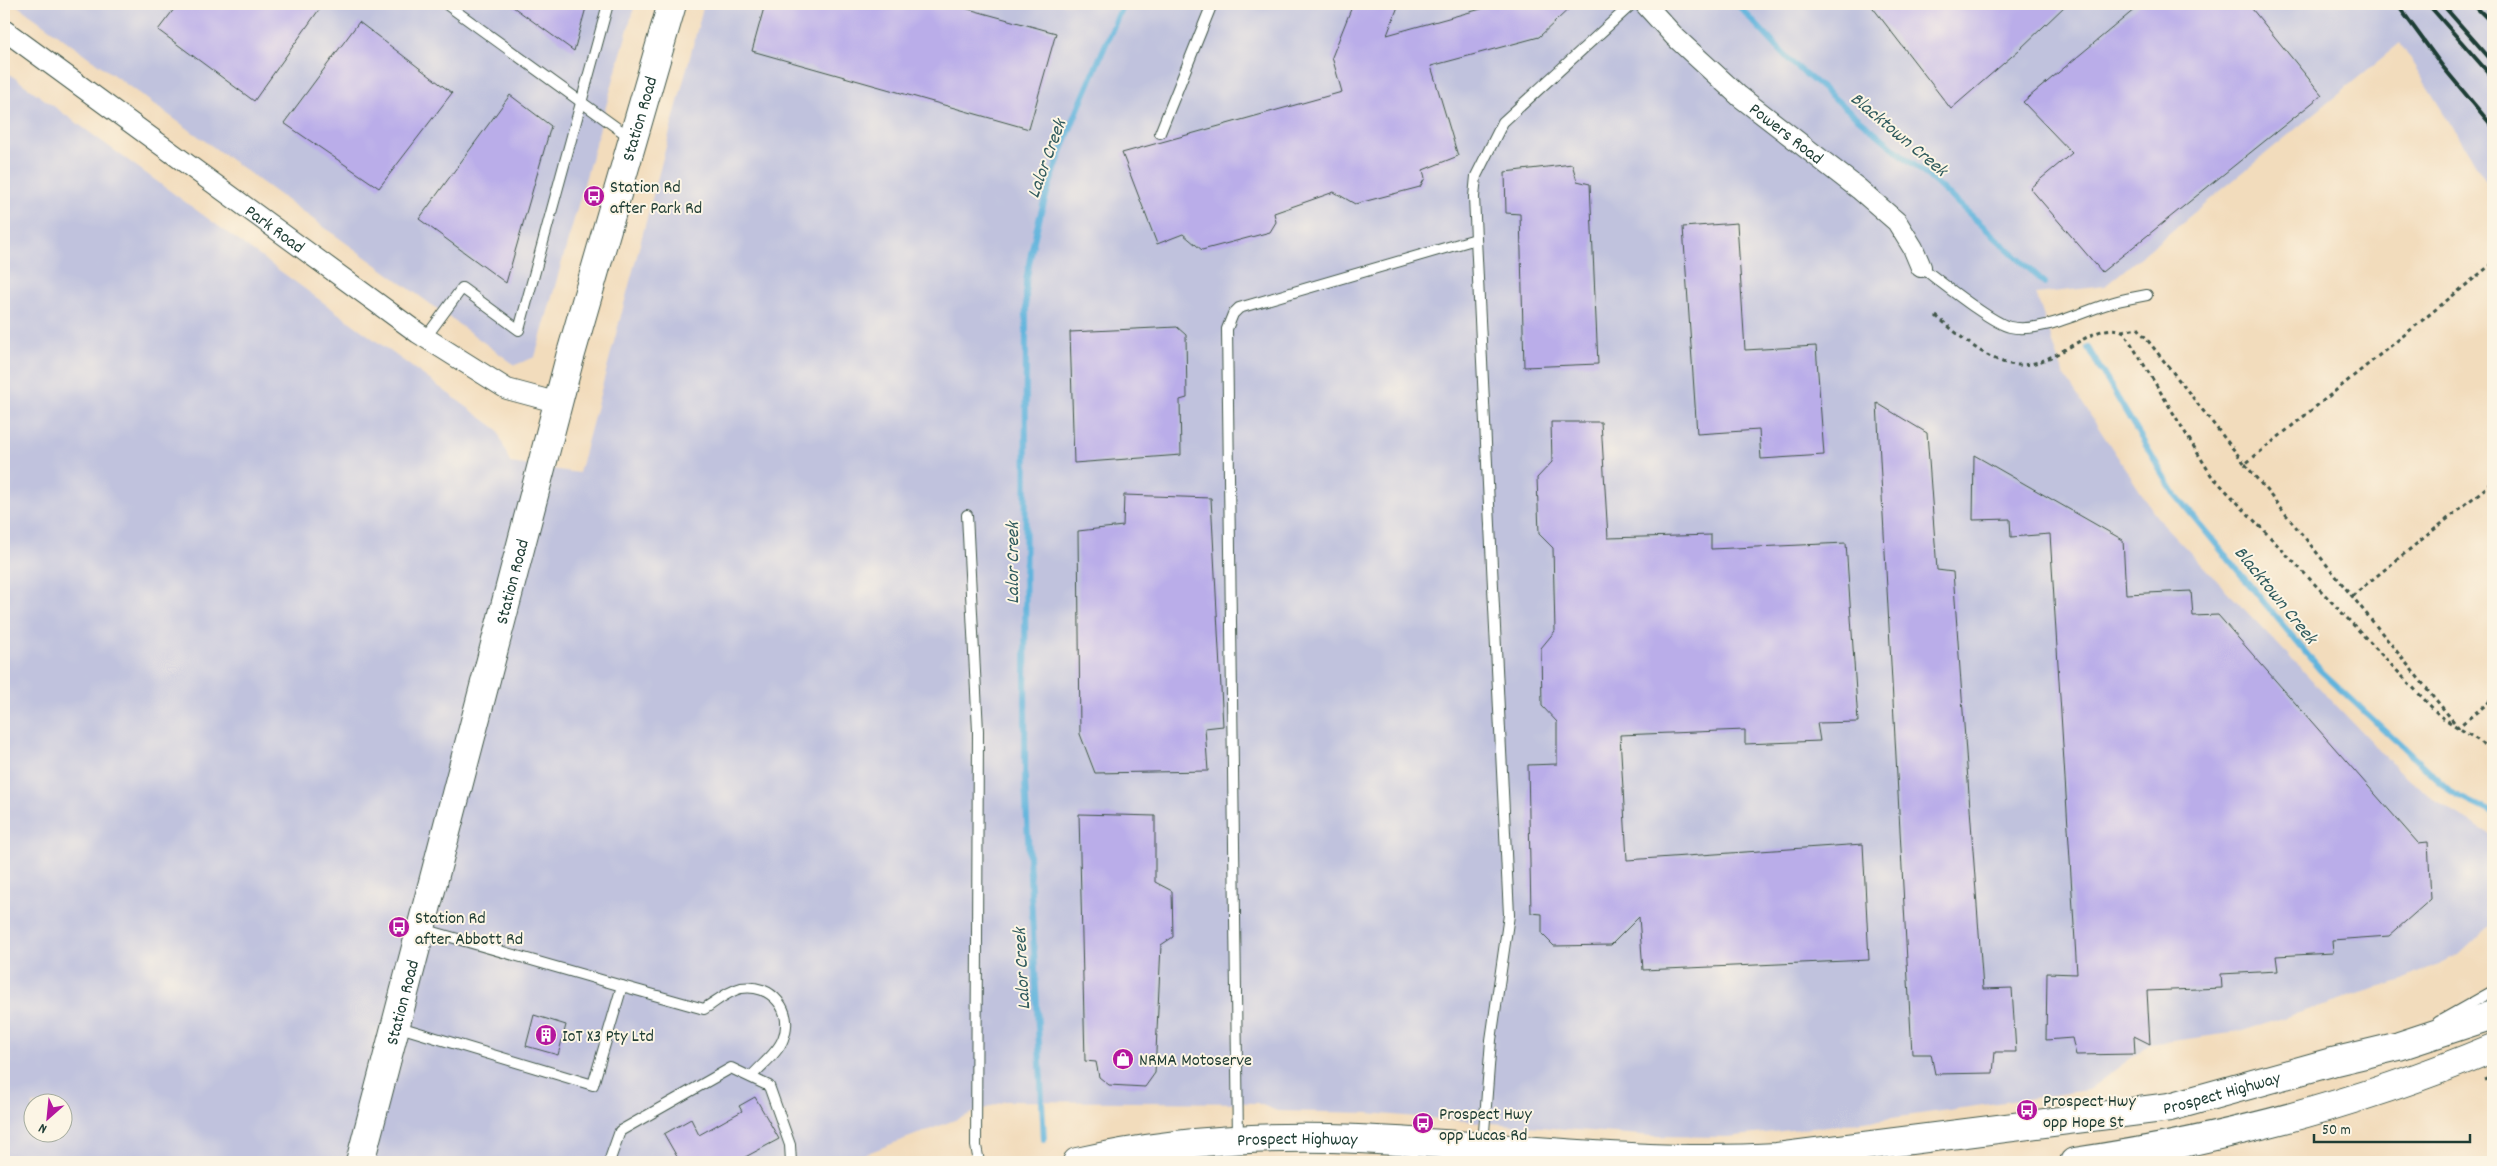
<svg xmlns="http://www.w3.org/2000/svg" width="2497" height="1166" viewBox="0 0 2497 1166" font-family="Dekko,sans-serif">
<style>
.industrial{fill:#c0c2dd;fill-rule:evenodd}
.lines{fill:none;stroke-linecap:round;stroke-linejoin:round}
.stream{stroke:#61b4dd;stroke-width:6}
.building{fill:#baade9}
.lane-casing{stroke:#3f5548;stroke-width:12}
.street-casing{stroke:#3f5548;stroke-width:22}
.secondary-casing{stroke:#3f5548;stroke-width:30}
.primary-casing{stroke:#3f5548;stroke-width:30}
.path{stroke:#3f5548;stroke-width:3;stroke-dasharray:4 4;stroke-linecap:butt}
.lane{stroke:#fff;stroke-width:10}
.street{stroke:#fff;stroke-width:20}
.secondary{stroke:#fff;stroke-width:28}
.primary{stroke:#fff;stroke-width:28}
.rail{stroke:#1f3d34;stroke-width:4}
.labels{text-anchor:middle;stroke-width:4;stroke-linejoin:round;paint-order:stroke}
.street-label{font-size:18px;fill:#1f3d34;stroke:#fcf5e5}
.poi-label{font-size:18px;fill:#1f3d34;stroke:#fcf5e5;text-anchor:start}
.water-label{font-size:19px;font-style:italic;fill:#305b5e;stroke:#fcf5e5}
</style>
<rect width="100%" height="100%" fill="#fcf5e5"/>
<filter id="ink" filterUnits="userSpaceOnUse"><feTurbulence type="fractalNoise" baseFrequency=".02" numOctaves="2"/><feDisplacementMap in="SourceGraphic" scale="10" xChannelSelector="R" yChannelSelector="G"/><feConvolveMatrix kernelMatrix="1 2 1 2 8 2 1 2 1" color-interpolation-filters="sRGB"/></filter>
<filter id="wash" filterUnits="userSpaceOnUse"><feTurbulence type="fractalNoise" baseFrequency=".0096" numOctaves="4" result="noise"/><feDisplacementMap in="SourceGraphic" scale="20" xChannelSelector="R" yChannelSelector="G"/><feGaussianBlur stdDeviation="1.12" result="paint"/><feColorMatrix in="noise" values="0 0 0 0 0 0 0 0 0 0 0 0 0 0 0 0 0 1.4 0 .05"/><feComposite in="paint" operator="in"/></filter>
<g filter="url(#wash)">
<rect width="100%" height="100%" fill="#f2dcbc"/>
<g class="industrial">
<path d="M15,4h620l-100,353 -20,8z"/>
<path d="M704,4h1789v188l-93,-149 -295,243 -69,8 28,81 95,145 240,251 38,31 56,34v87l-33,31 -58,26 -163,52 -89,12 -62,46 -224,32 -137,15 -75,-1 -284,-23 -91,-2 -20,-8 -252,-2 -161,61h-840v-1092l493,359 13,34 69,10zM32,1104h30v30h-30z"/>
</g>
<g class="lines">
<g class="stream">
<path d="M1737,4l54,58 147,123 107,98"/>
<path d="M2088,348l86,145 146,177 132,123 41,20"/>
<path d="M1044,1139l-19,-357 1,-500c14,-97 59,-188 97,-278"/>
</g>
</g>
<g id="blocks">
<g class="building">
<path d="M178,4h145l-69,97 -96,-71z"/>
<path d="M509,4h78l-13,47z"/>
<path d="M765,4h185l106,29 -27,96 -277,-78z"/>
<path d="M1353,4h46l-12,31 112,-31h75l-35,33 -108,29 27,90 -35,14 2,8 -5,9 -65,17 -21,-12 -60,21 2,9 -6,10 -68,18 -19,-16 -26,10 -35,-91 220,-61 -10,-35z"/>
<path d="M1870,4h197l-48,46 -68,59z"/>
<path d="M2141,4h107l74,91 -220,177 -72,-84 42,-35 -49,-51z"/>
<path d="M359,22l93,71 -73,95 -95,-65z"/>
<path d="M510,95l41,31 -45,157 -87,-64z"/>
<path d="M1572,164l5,17 13,3 8,180 -74,3 -4,-153 -14,-1 -1,-41z"/>
<path d="M1737,223l8,127 71,-4 8,109 -63,4 -2,-29 -62,4 -14,-207z"/>
<path d="M1177,327l9,8 1,63 -7,2 1,55 -107,8 -4,-131z"/>
<path d="M1877,403l50,30 10,137 16,2 30,417 29,-1 4,64h-21l-2,21 -58,1 -4,-20h-19z"/>
<path d="M1551,422h50l7,116 103,-3v14l135,-6 12,179 -41,1 3,18 -75,3v-14l-125,5 7,125 236,-16 6,116 -226,10 -4,-53 -28,28 -57,1 -12,-12v-20l-11,-1 -3,-148 29,-1v-42l-15,-16 -1,-58 14,-17 -2,-83 -14,-14 -2,-56 15,-16z"/>
<path d="M1974,455l149,85 3,54 65,-3 2,25 25,-1 200,228 10,-1 3,57 -42,37 -57,4 1,13 -57,3 2,15 -57,3 1,14 -75,3 3,53 -16,-8 1,18 -59,1 -4,-17 -26,2 1,-67 30,1 -27,-440 -39,3 -1,-18 -37,1z"/>
<path d="M1124,495l87,3 12,228 -18,2 3,43 -113,2 -15,-39 -2,-203 45,-5z"/>
<path d="M1079,814l76,2v66l17,9 1,46 -12,8 -6,128 -10,14 -36,-2 -10,-8 -3,-15 -11,-1z"/>
<path d="M534,1015l32,10 -8,30 -32,-9z"/>
<path d="M755,1097l24,42 -43,23h-56l-16,-28 27,-15 8,16 43,-24 -3,-5z"/>
</g>
</g>
</g>
<g filter="url(#ink)">
<use href="#blocks" fill-opacity="0" stroke="#3f5548" stroke-width="1"/>
<g class="lines">
<g class="lane-casing">
<g id="lane">
<path d="M446,4l185,134"/>
<path d="M1160,133l52,-129"/>
<path d="M1921,267c19,14 70,56 89,60 30,7 75,-17 104,-25 11,-3 22,-5 33,-7"/>
<path d="M426,337l36,-49 57,42 89,-326"/>
<path d="M967,515l11,216 -2,415 3,16"/>
<path d="M622,986l82,23c11,-7 24,-18 37,-21 30,-5 54,23 42,51 -5,14 -22,26 -32,38"/>
<path d="M2438,1022l55,-31"/>
<path d="M396,1026l197,59 29,-99 -199,-57"/>
<path d="M1238,1139l-11,-810 6,-15 6,-6 237,-69"/>
<path d="M1483,1145l8,-105 18,-125 -35,-718 2,-21 27,-54 129,-118"/>
<path d="M609,1162l11,-31 111,-63 38,18 21,59 1,17"/>
</g>
</g>
<g class="street-casing">
<g id="street">
<path id="s1" d="M1645,4l30,33 64,59 120,93 38,33 16,26 8,19"/>
<path id="s2" d="M4,30l414,303 89,56 52,14"/>
</g>
</g>
<g class="secondary-casing">
<g id="secondary">
<path id="s3" d="M360,1162l210,-805 102,-353"/>
</g>
</g>
<g class="primary-casing">
<g id="primary">
<path id="s4" d="M1077,1162c83,-19 169,-26 255,-24 148,4 296,28 445,19l393,-50 162,-45 67,-16 94,-31"/>
<path d="M2074,1162c143,-21 286,-58 419,-114"/>
</g>
</g>
<g class="path">
<path d="M1936,316c21,17 43,39 70,47 45,14 86,-47 118,-31l87,143 229,241 53,34"/>
<path d="M2122,331l16,-3 107,136 248,-201"/>
<path d="M2245,464l213,263 35,-28"/>
<path d="M2352,596l141,-114"/>
<path d="M2484,1080l9,-3"/>
</g>
<use href="#lane" class="lane"/>
<use href="#street" class="street"/>
<use href="#secondary" class="secondary"/>
<use href="#primary" class="primary"/>
<g class="rail">
<path d="M2397,4l46,63 50,60"/>
<path d="M2428,4l65,74"/>
<path d="M2442,4l51,58"/>
<path d="M2473,4l20,20"/>
</g>
</g>
</g>
<defs>
<g id="bus-disc" transform="scale(1.125)"><circle r="9.5" fill="#b5179e" stroke="#fcf5e5"/><path d="M-5-6H5V4H4V6H2V4H-2V6H-4V4H-5ZM-3.5-4V0h7V-4ZM-3.5 1.2v1.5H-2V1.2ZM2 1.2v1.5H3.5V1.2Z" fill="#fff"/></g>
<g id="building-disc" transform="scale(1.125)"><circle r="9.5" fill="#b5179e" stroke="#fcf5e5"/><path d="M-4-6H4V6H1V3H-1V6H-4ZM-2.5-4.3h1.7v1.8h-1.7ZM.8-4.3h1.7v1.8H.8ZM-2.5-1h1.7V.8h-1.7ZM.8-1h1.7V.8H.8Z" fill="#fff"/></g>
<g id="shop-disc" transform="scale(1.125)"><circle r="9.5" fill="#b5179e" stroke="#fcf5e5"/><path d="M-5-2.5h2.3a2.7 3.5 0 0 1 5.4 0H5L5.5 6h-11ZM-1.5-2.5h3a1.5 2.3 0 0 0-3 0Z" fill="#fff"/></g>
</defs>
<g fill-rule="evenodd">
<use href="#bus-disc" x="594" y="196"/>
<use href="#bus-disc" x="399" y="927"/>
<use href="#building-disc" x="546" y="1035"/>
<use href="#shop-disc" x="1123" y="1059"/>
<use href="#bus-disc" x="2027" y="1110"/>
<use href="#bus-disc" x="1423" y="1123"/>
</g>
<g class="labels">
<g class="street-label">
<text dy="6" stroke="none"><textPath href="#s3" startOffset="1080">Station Road</textPath></text>
<text dy="6" stroke="none"><textPath href="#s1" startOffset="192">Powers Road</textPath></text>
<text dy="6" stroke="none"><textPath href="#s2" startOffset="336">Park Road</textPath></text>
<text dy="6" stroke="none"><textPath href="#s3" startOffset="600">Station Road</textPath></text>
<text dy="6" stroke="none"><textPath href="#s3" startOffset="165">Station Road</textPath></text>
<text dy="6" stroke="none"><textPath href="#s4" startOffset="1152">Prospect Highway</textPath></text>
<text dy="6" stroke="none"><textPath href="#s4" startOffset="222">Prospect Highway</textPath></text>
</g>
<g class="poi-label">
<text x="610" y="192">Station Rd<tspan x="610" dy="21">after Park Rd</tspan></text>
<text x="415" y="923">Station Rd<tspan x="415" dy="21">after Abbott Rd</tspan></text>
<text x="562" y="1041">IoT X3 Pty Ltd</text>
<text x="1139" y="1065">NRMA Motoserve</text>
<text x="2043" y="1106">Prospect Hwy<tspan x="2043" dy="21">opp Hope St</tspan></text>
<text x="1439" y="1119">Prospect Hwy<tspan x="1439" dy="21">opp Lucas Rd</tspan></text>
</g>
<g class="water-label">
<text transform="translate(1900 133) rotate(40)" y="7">Blacktown Creek</text>
<text transform="translate(1045 158) rotate(-70)" y="7">Lalor Creek</text>
<text transform="translate(1011 563) rotate(-90)" y="7">Lalor Creek</text>
<text transform="translate(2277 594) rotate(51)" y="7">Blacktown Creek</text>
<text transform="translate(1020 969) rotate(-93)" y="7">Lalor Creek</text>
</g>
</g>
<rect width="2497" height="1166" fill="none" stroke="#fcf5e5" stroke-width="20"/>
<g transform="translate(48 1118) rotate(207)"><circle r="24" fill="#fcf5e5" stroke="#a4ab9e"/>
<path d="M0-4L9 19L0 12L-9 19Z" fill="#b5179e"/>
<text y="-8" font-size="14" font-weight="bold" text-anchor="middle" fill="#1f3d34">N</text>
</g>
<path d="M2314 1134v8h156v-8" fill="none" stroke="#1f3d34" stroke-width="2.5"/>
<text x="2322" y="1134" font-size="15" fill="#1f3d34" stroke="#fcf5e5" stroke-width="4" paint-order="stroke">50 m</text>
</svg>
